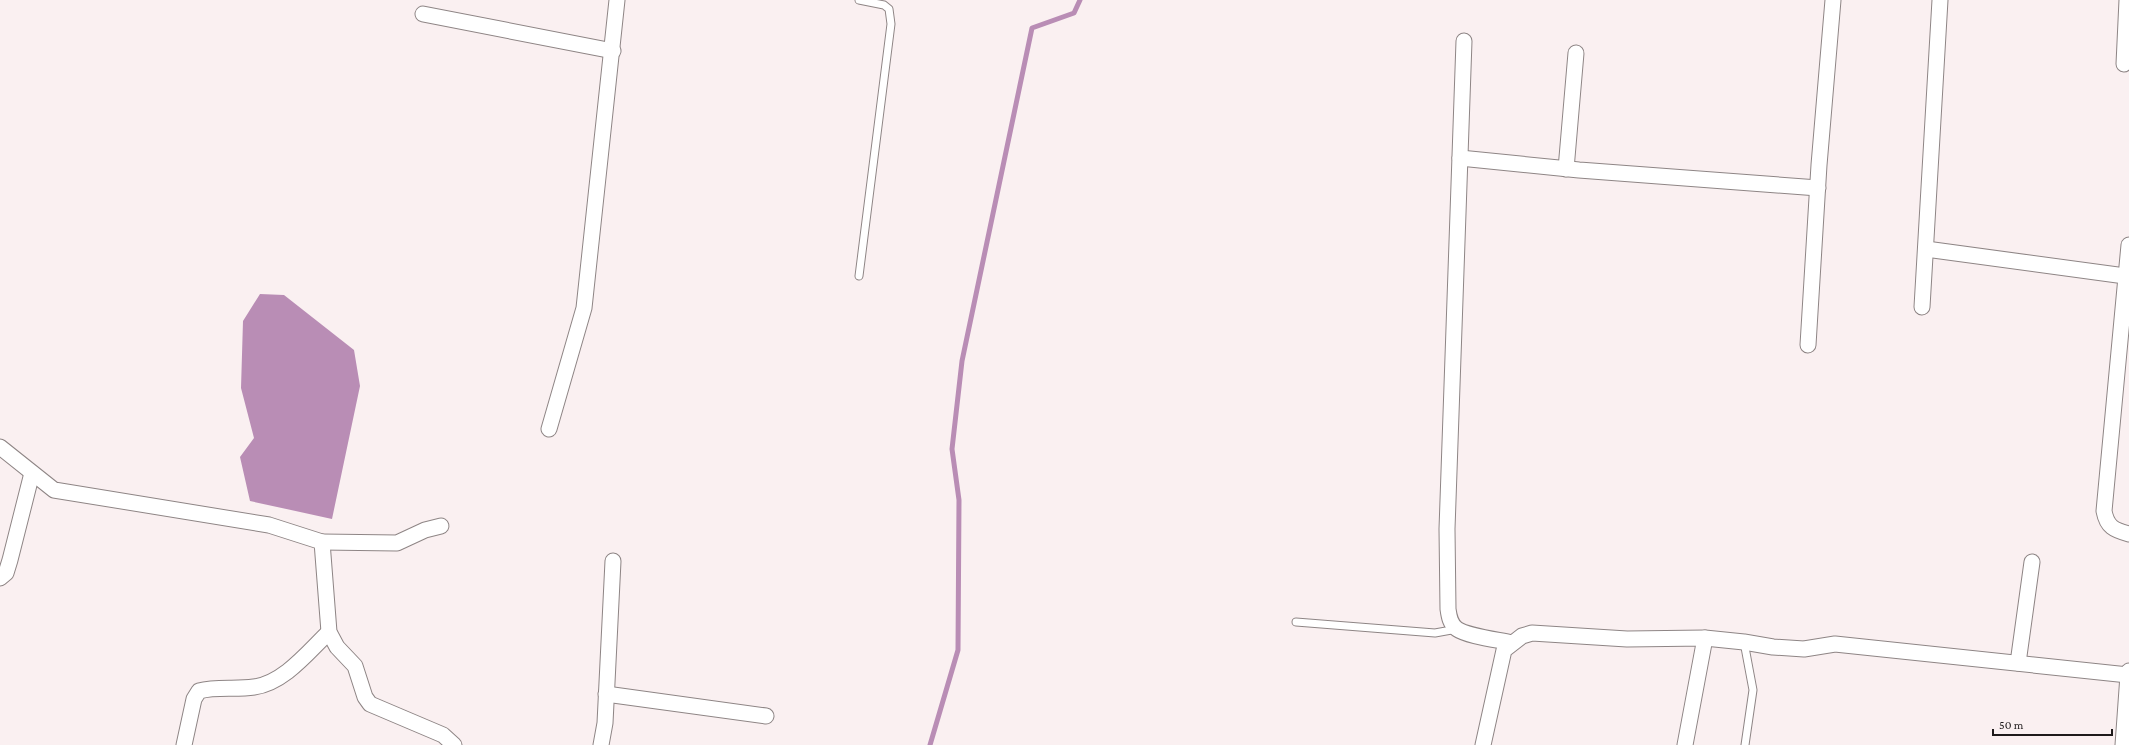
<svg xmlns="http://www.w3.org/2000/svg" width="2129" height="745" viewBox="0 0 2129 745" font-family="'Crimson Pro',serif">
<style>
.water{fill:#b98db5}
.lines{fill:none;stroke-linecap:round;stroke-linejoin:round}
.stream{stroke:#b98db5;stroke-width:5}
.lane-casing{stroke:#8e8585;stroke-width:9}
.street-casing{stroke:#8e8585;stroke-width:17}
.lane{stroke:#fff;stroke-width:7}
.street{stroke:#fff;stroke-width:15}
</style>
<rect width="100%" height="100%" fill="#faf0f1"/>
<path class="water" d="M260,294l24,1 70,55 6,36 -28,133 -82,-18 -10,-44 14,-19 -13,-50 2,-67z"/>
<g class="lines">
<path class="stream" d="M930,745l28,-95 1,-150 -7,-51 10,-88 70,-333 42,-15 6,-13"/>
<g class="lane-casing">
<g id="lane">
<path d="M859,0l25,5 5,4 2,15 -32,252"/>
<path d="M1296,622l139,11 22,-4"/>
<path d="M1744,642l9,48 -8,55"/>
</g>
</g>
<g class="street-casing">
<g id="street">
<path d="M423,14l190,37"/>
<path d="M1464,41l-17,488 1,80c1,7 2,15 9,20 10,7 42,11 55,14"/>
<path d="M2124,64l3,-64"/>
<path d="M1460,158l119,12 239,18"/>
<path d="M1566,169l10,-116"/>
<path d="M2129,245l-25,266c3,16 10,19 25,23"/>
<path d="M1926,249l199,27"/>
<path d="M1922,307l18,-307"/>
<path d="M1808,345l11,-180 14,-165"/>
<path d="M549,429l35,-121 33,-308"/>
<path d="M0,447l54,43 215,35 53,17 7,90 8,15 18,19 10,31 5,7 73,31 11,10"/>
<path d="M322,542l75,1 28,-13 16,-4"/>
<path d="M0,578l6,-5 4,-13 22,-87"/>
<path d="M2018,663l14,-101"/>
<path d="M606,694l160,22"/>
<path d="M184,745l10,-46 5,-8c18,-5 37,-1 55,-4 30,-4 54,-35 75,-55"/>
<path d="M601,745l4,-22 8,-162"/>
<path d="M1483,745l21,-95 18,-14 10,-3 95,6 78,-1 39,4 29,5 31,2 31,-5 293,31 1,-4"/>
<path d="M1685,745l20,-107"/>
<path d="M2123,745l5,-70"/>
</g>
</g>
<use href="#lane" class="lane"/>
<use href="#street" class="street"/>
</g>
<path d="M1993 729v6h119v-6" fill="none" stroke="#1e1a1b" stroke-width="2"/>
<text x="1999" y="729" font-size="12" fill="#1e1a1b" stroke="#faf0f1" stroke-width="3" paint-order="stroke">50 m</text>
</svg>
